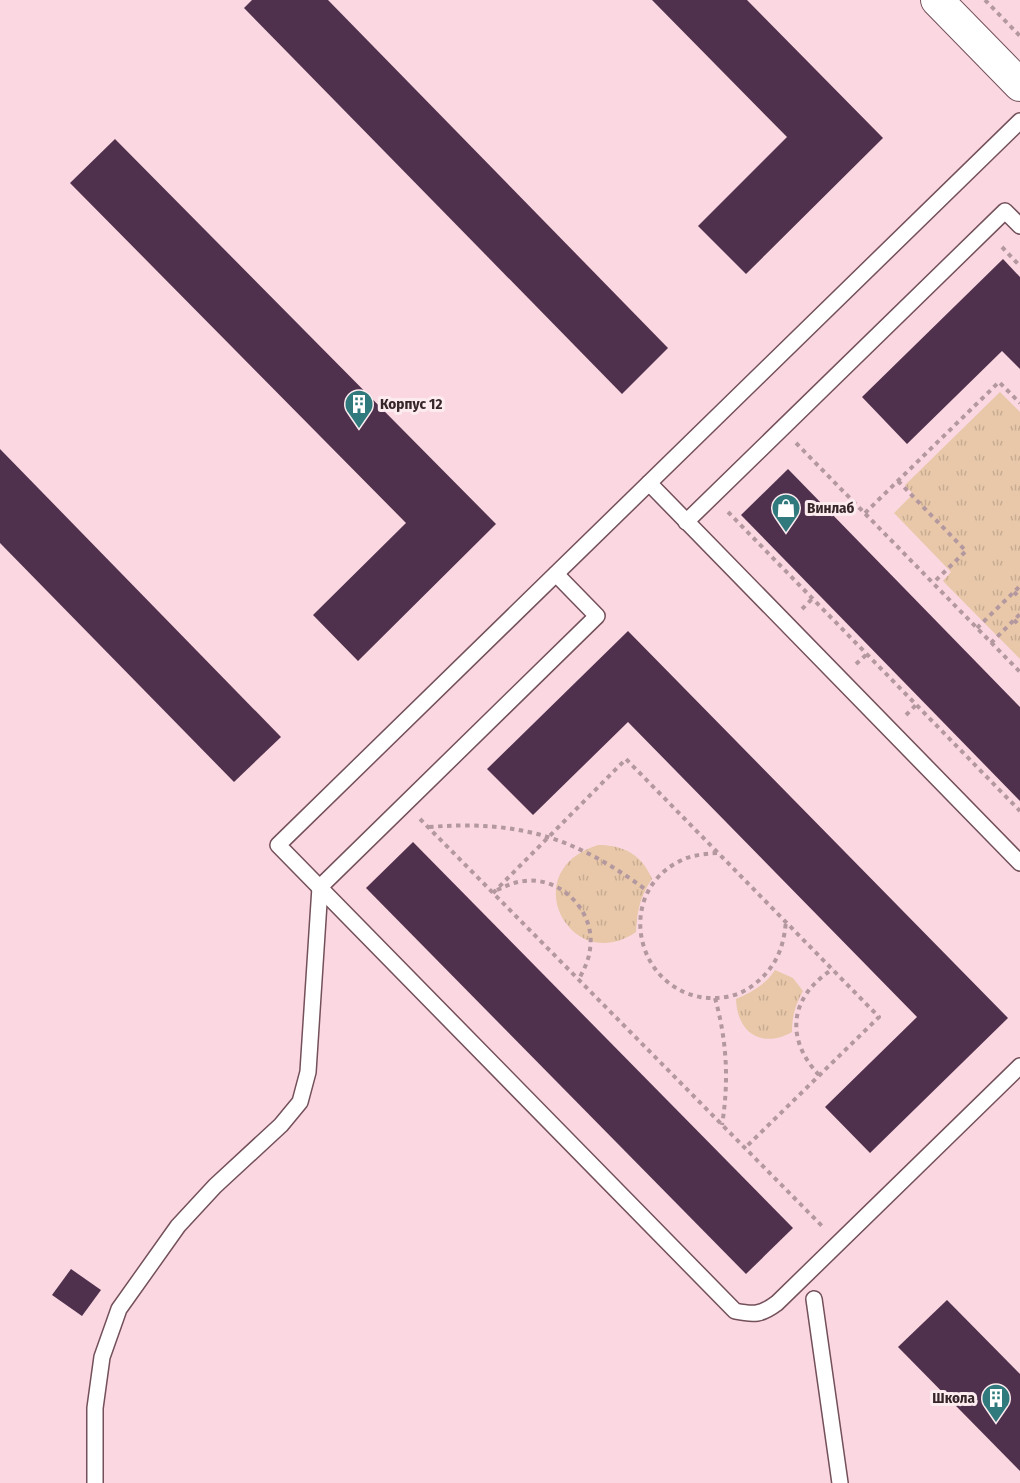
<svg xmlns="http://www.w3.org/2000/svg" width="1020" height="1483" viewBox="0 0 1020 1483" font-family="'Fira Sans Condensed',sans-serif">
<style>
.park{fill:url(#park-tufts)}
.building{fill:#4f304d}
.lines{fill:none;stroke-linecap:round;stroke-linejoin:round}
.service-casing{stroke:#73505a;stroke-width:18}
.minor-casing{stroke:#73505a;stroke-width:34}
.path{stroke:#b4989f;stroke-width:4;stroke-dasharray:4.5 4.5;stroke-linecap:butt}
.service{stroke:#fff;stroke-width:15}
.minor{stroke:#fff;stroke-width:32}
.labels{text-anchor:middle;stroke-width:6;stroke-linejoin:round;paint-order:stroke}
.poi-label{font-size:15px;font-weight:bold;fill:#36262a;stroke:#fcebef;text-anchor:start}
</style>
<defs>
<pattern id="park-tufts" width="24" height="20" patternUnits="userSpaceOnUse" patternTransform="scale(1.5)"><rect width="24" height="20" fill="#e8c8a9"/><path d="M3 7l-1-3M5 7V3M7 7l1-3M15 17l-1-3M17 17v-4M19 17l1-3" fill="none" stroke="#c8ac92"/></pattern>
</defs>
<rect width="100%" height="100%" fill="#fbd8e1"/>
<g class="park">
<path d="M1000,392l20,20v247l-77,-78 8,-9 -57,-59 19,-19 -8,-9z"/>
<path d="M598,845c26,0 44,10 54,34 -12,17 -15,33 -16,53 -65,45 -122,-61 -38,-87z"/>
<path d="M775,970l18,8 10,13c-8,14 -11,26 -11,41 -30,17 -55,1 -56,-33 16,-7 29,-14 39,-29z"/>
</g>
<g class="building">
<path d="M252,0h76l340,348 -46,46 -378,-386z"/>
<path d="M652,0h95l136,138 -137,136 -48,-48 89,-89z"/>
<path d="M115,139l381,385 -138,137 -45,-46 93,-92 -336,-340z"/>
<path d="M1003,259l17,18v92l-18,-18 -95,93 -45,-47z"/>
<path d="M0,449l281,288 -47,45 -234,-239z"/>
<path d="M788,469l232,238v94l-279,-286z"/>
<path d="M628,631l380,387 -138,135 -45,-46 92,-90 -289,-295 -95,93 -46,-46z"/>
<path d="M413,842l380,386 -47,46 -380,-386z"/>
<path d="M71,1269l30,21 -19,26 -30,-21z"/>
<path d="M947,1300l73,74v97l-122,-124z"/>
</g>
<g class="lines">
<g class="service-casing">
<g id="service">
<path d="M1020,121l-742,724 457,466c19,4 26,4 42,-8l243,-237"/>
<path d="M649,483l371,380"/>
<path d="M686,522l319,-311 15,15"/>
<path d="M814,1299l26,184"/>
<path d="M95,1483v-75l7,-51 17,-48 59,-83 37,-40 66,-61 19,-23 8,-30 12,-185 277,-271 -41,-42"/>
</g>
</g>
<g class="minor-casing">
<path id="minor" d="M937,0l83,85"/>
</g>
<g class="path">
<path d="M985,0l35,36"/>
<path d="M1002,247l18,19"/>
<path d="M796,443l224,229"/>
<path d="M898,481l68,70 -33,32"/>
<path d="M728,512l292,299"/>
<path d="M865,513l134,-131 21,21"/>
<path d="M1014,592l6,6"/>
<path d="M802,609l10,-10"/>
<path d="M1014,620l6,6"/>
<path d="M977,628l43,-42"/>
<path d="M991,643l29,-29"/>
<path d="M856,664l11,-10"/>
<path d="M906,715l10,-10"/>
<path d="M420,819l404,409"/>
<path d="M429,827c91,-7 146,10 220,65"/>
<path d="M717,853c-13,1 -27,2 -39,9 -61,32 -44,122 22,135 17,3 38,0 52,-11 23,-17 32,-37 34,-66"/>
<path d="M497,890c9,-4 17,-8 27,-9 37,-5 72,31 66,68 -1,11 -6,20 -11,30"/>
<path d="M493,893l133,-134 253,258 -134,131"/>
<path d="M715,998c12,43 14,83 7,127"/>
<path d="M819,1075c-35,-37 -29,-79 14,-106"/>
</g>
<use href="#service" class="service"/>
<use href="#minor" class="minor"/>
</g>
<defs>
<g id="building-pin" transform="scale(1.5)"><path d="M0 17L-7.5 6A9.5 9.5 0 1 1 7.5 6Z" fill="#307a7d" stroke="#fcebef"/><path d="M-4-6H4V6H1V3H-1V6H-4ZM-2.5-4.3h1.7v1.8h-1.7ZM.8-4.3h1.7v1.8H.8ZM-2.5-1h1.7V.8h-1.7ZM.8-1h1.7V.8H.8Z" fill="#fff"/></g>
<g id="shop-pin" transform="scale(1.5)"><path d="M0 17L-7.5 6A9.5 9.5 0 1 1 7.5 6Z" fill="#307a7d" stroke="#fcebef"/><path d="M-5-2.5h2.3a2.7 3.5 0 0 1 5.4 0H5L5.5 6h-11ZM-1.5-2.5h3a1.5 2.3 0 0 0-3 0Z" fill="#fff"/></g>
</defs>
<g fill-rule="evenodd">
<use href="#building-pin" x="359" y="404"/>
<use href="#shop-pin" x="786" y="508"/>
<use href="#building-pin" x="996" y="1398"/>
</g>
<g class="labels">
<g class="poi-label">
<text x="380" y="409">Корпус 12</text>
<text x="807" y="513">Винлаб</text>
<text x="975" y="1403" text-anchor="end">Школа</text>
</g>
</g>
</svg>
